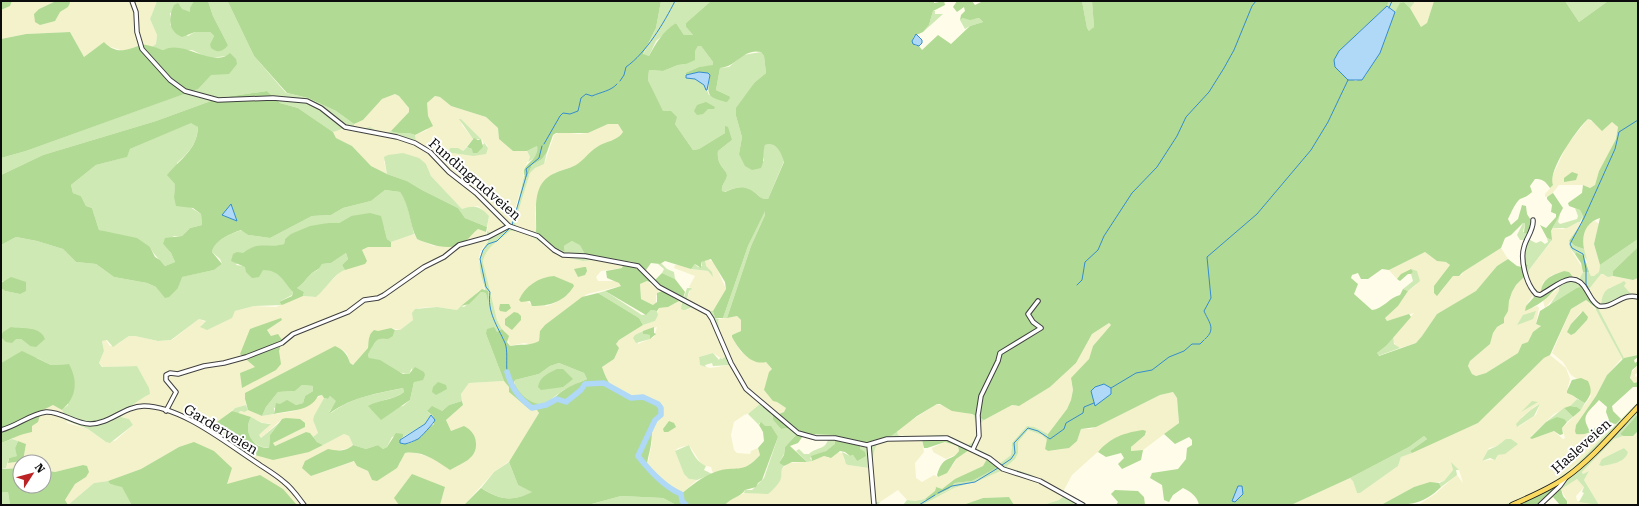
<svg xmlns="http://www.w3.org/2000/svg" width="1639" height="506" viewBox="0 0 1639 506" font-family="'Roboto Serif',serif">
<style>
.farmland{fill:#f4f2cb;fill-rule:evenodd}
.green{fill:#cee9b4;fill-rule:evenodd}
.forest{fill:#b1da94;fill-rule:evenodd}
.water{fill:#afd9f6;stroke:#358cce}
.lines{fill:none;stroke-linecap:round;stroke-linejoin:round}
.stream{stroke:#358cce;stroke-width:1}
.river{stroke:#afd9f6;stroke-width:5.5}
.minor-casing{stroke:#3f3f3f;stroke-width:5.5}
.major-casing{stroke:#1d1d1d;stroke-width:6}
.minor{stroke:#fff;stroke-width:3.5}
.major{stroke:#fada60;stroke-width:4.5}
.labels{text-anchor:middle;stroke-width:4;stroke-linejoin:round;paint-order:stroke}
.street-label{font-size:14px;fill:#0c0c0c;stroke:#fff}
</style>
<rect width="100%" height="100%" fill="#fffcea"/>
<g class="farmland">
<path d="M12,1h44l-17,8 21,3 8,-5 1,-6h88l-7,18 7,16 -1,9 -4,3 -9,-2 -19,6 -16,-5 -4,-4 -20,15 -14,-25 -44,2 -25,5v-29l9,-4z"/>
<path d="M1414,1h20l-7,22 -3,4h-3l-11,-19z"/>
<path d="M395,94l4,2 10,12v4l-18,19 -7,2 -10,-2 -3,-3 -8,1 -9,-1v-4l9,-4 19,-21z"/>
<path d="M435,96l5,1 11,9 35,11 12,11 1,11 14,12 12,-1 3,3 2,4 -6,12 -1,11 -12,44 -14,-11 -24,-25 -22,-16 -18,-19 -17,-12 -1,-6 12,-5v-27zM461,119l26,26 1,3 -15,8 -27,-4 17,-1 10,-12 -11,-14z"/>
<path d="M1588,119l15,10 9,-7 6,5 -2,12 -17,32 -4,14 -5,3 -7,-3h-24l-8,10 -6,2v-3l8,-9 -2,-6 16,-34z"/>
<path d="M608,124h10l5,8 -2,4 -24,11 -20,18 -23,8 -19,34 1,25 -20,-5 -1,-5 15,-49 5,-5 10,-6 9,-27 6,-3 19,2 9,-1z"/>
<path d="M337,129l47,7 31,8 15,10 20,21 28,23 27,29 -13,6 -5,-2 2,-15 -11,-10 -16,3 -31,-33 -5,-12 -42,-3 3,13 -16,-8 -19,-20 -16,-8 -3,-6z"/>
<path d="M1579,221l2,3 -12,17 1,7 13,21 -1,7 -5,3 -12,-8 -13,4 -9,7 -2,10 -3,1 -7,-10 -3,-8 1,-5 22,-28v-11l2,-3 10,1z"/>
<path d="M1595,221l4,3 -5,20 6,21 -1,7 -5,4h-3l-2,-4 -6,-25v-10l2,-8 4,-6z"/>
<path d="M478,229l8,3v6l2,2 -8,12 -1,8 5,29 -5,2 -22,19 -21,-3 -18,1 -5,12 -13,10 -9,-2 -22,8v12l-16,17 -3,-2 -3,-9 -4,-4 -8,-4 -90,53 1,6 -11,3 -17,14 26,30h65l35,-18 5,2 4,9 -4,3 -13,3 -25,25 44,-15 3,5 10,5 4,9 28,-16 1,-6 4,-5 7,-1 21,6 17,12 1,-39 -5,-11 17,-15 -2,-11 8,-11 35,-2 5,6v5l20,17 8,1 2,3 -27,46 -18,13 -30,33h-24l5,-18 -50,11 4,7h-105l1,-1 -68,-20 -48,-37 -38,22 -33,12 -14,2 -26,22 -3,-5 10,-16 11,-7 -3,-12 -28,7 -11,-2v-8h-24v6h-14l2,-5 15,-2 3,-17 -14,-5 6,-5 14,-2v-6l9,-15 12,-6 9,5 5,13 21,6 18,13 9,-1 18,-16 -4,-6 -8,-2 17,-17 12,-6 -13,-28 -34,1 -4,-4 5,-12 -2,-10 3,-2 5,7 8,-2 11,-8h6l23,5 14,-1 27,-21 7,3 -6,3 31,-7 4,-7 19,-5 22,1 26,-11 14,1 26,-27 23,-6v-7l-4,-6 7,-4h23v-5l23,-8 3,5 17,7 32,-5 4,-6zM282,320l-15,10 4,6 5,34 -36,3 16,-6 -6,-38z"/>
<path d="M510,231h7l14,5 25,18 27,7 10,-1 30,5 -1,3 -21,3 -5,6 2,4h19l4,3v2l-34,8 -48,43v4l-6,4 -9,-2 -14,3 -5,-15 -3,-2 -5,-9 -14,-58 1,-6 5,-9zM527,291l42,2 -14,10 -8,3 -16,-2 -5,-3 -4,-6z"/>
<path d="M1501,248l7,11 -11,7 -20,25 -40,23 -15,22 -6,7 -16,5 -3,-1 -4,-6v-4l21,-24 -27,8 -2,-3 13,-12 10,-15 8,-6 -6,-16 -13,10 -8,-9 36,-18 12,9 9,1 4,3 -4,5 -6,23 13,-17 9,-1 1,-3z"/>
<path d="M707,259l7,3 12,27 -13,22 -3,1 -23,-13 4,-11 -2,-1 6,-11 -21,-8 1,-3h4l12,4 17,2 4,6 -8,-14z"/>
<path d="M1601,274l32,6 5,-2v18l-7,-2 -7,-8 -14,1 -9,14v3h-2l-10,-15z"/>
<path d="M1524,277l9,18 -7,11 3,3 8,-3 2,2 -3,16 5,2 -13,16 -6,2 -4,9 -32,20 -10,3 -4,-2 -4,-8 2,-5 20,-17 3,-11 4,-6 5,-2 10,-33 4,-7z"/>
<path d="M647,281l12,10 -3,5v7l-3,2 -12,-6 -1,-15z"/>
<path d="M1559,288v3l-6,8 -8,9 -2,-7z"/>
<path d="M1633,297l5,2v56l-14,3 -26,-50z"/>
<path d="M1586,300l10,10 26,48 -15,17 -11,21 -20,29 -1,6 15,3 22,-11 4,1 -29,31 -27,23 -32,18 -24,9h-86l17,-11 20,-18 2,-1 6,8 -4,-13 -7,-7 1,7 -9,11 -30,6 -33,18h-90l59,-27 3,2 4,13h3l38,-27 3,-9 77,-34 66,-65 6,-3 16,13 4,11 -3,12 10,8 -7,7 -16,8 -23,22 1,3 22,-8 9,8 2,-1 -3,-10 19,-18 10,-14 -14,-17 -6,-4 -8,-13 -11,-9 19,-44zM1581,312l6,8 -12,13 -7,-1 3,-8zM1540,404l-4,11 -18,12 4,-10 12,-10zM1506,439l-5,16h-3l-2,4 -14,2 7,-13 8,-2z"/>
<path d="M679,301l8,9 7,-3 14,9 18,40 -4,3 -9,-6 -14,4 1,8 10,3 20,-3 26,36 4,3 -10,9 -6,2 -10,7 -3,13 3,15 3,3 13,1 1,-3 7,-3 2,7 -15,14h-12l-20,4 -2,-6 -9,-2 -13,-20 -11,3 -3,3 9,23 5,5 8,1 -16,14 -9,-4 -25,-23 5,-24 -1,-9 4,-14 -12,-23 -12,1 -8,-6 -8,-2 -7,-9 -6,-14 12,-8 2,-15 3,-4 24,-15 12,-4 4,-13 9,-1zM657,327l-3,10 -16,7 2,-12z"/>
<path d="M737,316l4,4 1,7 -1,4 -9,4v2l9,15 11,7 14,3 6,7 5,33 9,6 -2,4 -5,2 -32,-25 -17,-30 -9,-21 -3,-17 1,-2z"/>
<path d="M1109,323l2,2 -18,21 -4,13 -18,21 2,10 -2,10 -4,9 -19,25 -19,-8 -18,21v8l-12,9 -11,-10 -11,-5 2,-24 5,-5 28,-15 4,1 5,-2 29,-17 26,-24 16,-29z"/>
<path d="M1638,365v8l-3,1v3l3,-1v6l-4,1 -3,-2 -1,-7z"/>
<path d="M1173,392l4,6 2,25 -36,27 -12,1v-4l16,-14 -36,7 -39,35 -8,15h-3l-31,-16 -25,-7 8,-6 5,-10v-10l10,-11 14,5 5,5 -2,9 3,2 16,-2 13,-8 4,-12h10l69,-34z"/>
<path d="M322,395l2,3 -11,22 5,13 -5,4 -3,-4 -4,-1 -31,14 -2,-3 32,-16 -23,-8 -21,19 -2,-3 7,-6 4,-6h-7l-17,-8 -8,-1 2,-3 5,1 3,-2 14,6 33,-5z"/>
<path d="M937,404l37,11 4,20 -2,7 -8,3 -16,-8 -10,-2 -27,2 -17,-2 -1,-4 7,-6z"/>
<path d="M1638,431v74h-39l-15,-25 5,-9 -6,3 -1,-2 32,-33 9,-3h10zM1624,448l4,4 -3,6 -6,4 -17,4 12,-12z"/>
<path d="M888,440h34l2,12 -9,11 1,15 6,4 12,-7 4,2 15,-12 3,-6 13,-9 18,9 -1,2 -3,5 -30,15 -11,8 -7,-1v3l-10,8 -10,2 -8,-1 -9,-10 -18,12h-4l-2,-5 -2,-28 2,-20 3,-4z"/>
<path d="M945,442l13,4 1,5 -2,3 -11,5 -13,-7 -1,-4z"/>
<path d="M837,452l6,1 1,7 4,5 21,3 3,37h-147l3,-4 16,-8 26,-1 10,-12 1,-10 7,-7 19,-1 17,-6 5,2z"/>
<path d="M1003,470l39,14 22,12 -5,4 -16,5h-29l-5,-8 -26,1 -20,7h-41l32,-17 19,-5z"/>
<path d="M1574,479l6,1 4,7 -8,9 1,5 14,1 4,3h-28l1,-2 -7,-14z"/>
</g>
<g class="green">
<path d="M157,1h37l-4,11 -20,1v12l18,11 7,-4h15l4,4 -4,8 18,1 -15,-29 -5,-15h29l-9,1 26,54 32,37 22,5 28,13 18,13v4l9,1 7,-2c6,4 13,8 21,4 7,4 15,0 24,4l1,6 13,9 22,22 27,20 19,21 13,12 5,-10 9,-39 4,-1 4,-10 10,-6 5,-7 -3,12 -9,4 -5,5 -15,49 1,5 20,5 18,15 11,5 -1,-6 8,-5 67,24 7,5 6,9 32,18 3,-9h4l1,1 -3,2 -2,8 21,12h5l2,7 4,1 -1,2 3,17 9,21 17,30 51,42 16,4 23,1 20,6 33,-5 7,-6 1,4 6,2 38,-2 10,2 16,8 10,-6 -4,-24 10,5 -5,5 1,13 -4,9 1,2 11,5 11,10 12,-9 1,-12 15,-17 7,1 14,7 -1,6 -5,-5 -14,-5 -10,12v11l-3,6 -9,8 24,7 31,16h3l-2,5 -20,-11 -39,-14 -25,11 -24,7 -32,17h-19l4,-5 8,1 10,-2 2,1 23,-11 5,-6 17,-2 25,-14c-13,-10 -29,-21 -45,-26 -9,-3 -68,-3 -75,4 -4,4 -5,21 -4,27 1,8 -2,22 3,30h4l-3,3h-5l-3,-37 -21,-3 -2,-1 -4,-12 8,4 3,-1 4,6 3,-15 -20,-5 -14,10 -16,7 2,3 -5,1 -11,-11 3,-2 5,5h5c7,-7 17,-4 19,-15l-18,-1 -13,-4 -12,13 -1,7 -5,9 5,3c-4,5 -2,7 -3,12 -1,5 -9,13 -13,16l-24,-1 1,-3h7l12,-12 14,-41 -19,-14v2l-11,-11 12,-10 -15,-14 -15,-25 -17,1 -1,-3 -7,2 1,2 -6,-2 -1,-8 14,-4 6,7 1,-2 2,1 4,-3c-6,-12 -16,-51 -34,-49 -3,1 -5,3 -9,3l-2,-1 1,-6 -18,-12h-5l-14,-16 -10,-9 -42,-6 -10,1 -22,-5 -30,-20 -14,-5h-7c-11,10 -25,16 -27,31l14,58 5,9 -5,3 -11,2 18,47 -35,2 -8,11 1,7 -13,4 -7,6h-15l4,4 -6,9 -22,13v-3l-11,3 -5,10 -4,2 -5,-4 -12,4 -13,-4 -4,-9 -5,-2 -21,11 -6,-3 -4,-5 5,-4 -5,-13 1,-4 10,-18 4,1 2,-3 7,5 -8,11 2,1c25,-18 43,-18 72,-25l1,4c-12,9 -24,6 -35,15l4,3 30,-4 7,-6 4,-18 -2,-14 -3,6c-11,0 -18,-8 -27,-12 -4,-3 -9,-1 -13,-4 -2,-5 0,-5 2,-9 7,-12 8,-11 22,-13l2,-6h5l13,-10 -1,-7 3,-4 22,-2 20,3 4,-4 3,1 17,-15 5,1 2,7c-5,-23 -16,-37 0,-59l-2,-3 1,-7 5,2 13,-7 -36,-36 -19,-15 -20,-21 -15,-10 -12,-4 -61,-11 -9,3 -35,-24 -18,-5 -13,-12 -48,7 -63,23 -113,34 -42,20v-17l25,-7 171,-62 30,-33 -18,2 -17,-8h-28l-12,-3 4,-3 1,-9 -7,-16zM772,414l16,14 -7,1 -8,-9z"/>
<path d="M661,1h50l-25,22v4l7,8h-9l-8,-12 -20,18 -7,15 -6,-1 13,-27z"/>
<path d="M1082,1h10l2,26 -2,3 -3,1 -2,-3z"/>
<path d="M1389,1h25v2l-4,5 -6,-6 -3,1 -6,9 -8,-6z"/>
<path d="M1565,1h43l-29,21z"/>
<path d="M933,11h2v3h8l-20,18 6,-7z"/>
<path d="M963,18l11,1 5,-1 4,4 -13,4 -5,3 -5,-9z"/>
<path d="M698,46h3l12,16v4l-14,1 -14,6 1,4c12,0 20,9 23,18l20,1 -13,-6 4,-22 9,-1 14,-12 18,-3 3,4 2,17 -11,9 -19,34 6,21 -3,17 25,7 -2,-9 3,-7c11,-4 16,7 19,16l-16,38c-9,1 -11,-7 -19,-10 -9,-4 -16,0 -25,3l-2,-1c-1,-7 5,-10 5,-16 0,-5 -11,-9 -9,-24l14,-11 -7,-7 -26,16 -6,1 -18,-26 -12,-12 -15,-32 1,-10 14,1 15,-6 8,-1z"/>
<path d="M459,119h2l20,20h-8z"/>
<path d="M192,122l6,5c-1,17 -9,25 -21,36l-3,34 27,17 1,11 -12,3 -8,8h-8l-11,8 8,9 4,9 -10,4c-6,-8 -10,-9 -15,-19l-51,-17 -7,-22 -6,-2 -5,-10 -8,-3 -2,-8 25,-20 30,-8 4,-8z"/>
<path d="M483,141l5,7 -2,6 -13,2 -28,-4 4,-1 1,-3h8l5,3 4,-4 5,2 12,-5z"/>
<path d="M537,146c2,9 -1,11 -9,16l2,-5 -3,-6z"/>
<path d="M403,153l16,5 7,6 5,12 31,33c13,-4 18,-3 27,7l-2,11 -22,-9 -7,-10 -36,-18 -15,-9 -20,-7 -3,-17 4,-2z"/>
<path d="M385,190l15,2 6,9 8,33 -23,8 -4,-3 -3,-11 -33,-12 -12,7h-11l-43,16 -1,5c-25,8 -30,-8 -48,21l36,5 14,10 7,12 -1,3 -13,7 3,3 -28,1 -19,5 -3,7 -25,12 -7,-3 6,-6 -7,-2 -28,21 -13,1 -23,-5h-6l-16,11 -6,-7 -5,1 2,10 -5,12 3,4 35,-1 12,22 1,6c-12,6 -21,13 -29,23l8,2 4,6 -23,18 -4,-1 -18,-13 -23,-9 1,-3 -4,-7 6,-5 1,-41 -18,1 -14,-7 -25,-1 -11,6v-75l4,3 15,3 -17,-13 -2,2v-38l15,-8 21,4 26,8 13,13 20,2 18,13 33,6 9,4 22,1 3,-11 33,-7 8,-6 -2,-5 -8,-7c3,-12 18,-18 30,-22l6,5 22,3 42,-22 19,-1 12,-7 28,-7zM11,327l13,2 6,17 -9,-7h-5z"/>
<path d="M1575,208l5,2 3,6 -3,6h-2l-11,6h-14l5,-13 2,-1 -2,8 2,2 17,-5 1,-3z"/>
<path d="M765,210v5l-14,31 -24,72h-4l25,-72z"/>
<path d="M1523,223h2l-2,9 5,1 2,7 6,3 5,-2 4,3 3,-2 -1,-4 5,2 -23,30 -1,5 7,18 -2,5v-3l-9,-18 4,-12 -3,-1v-24h-5l-3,-5z"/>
<path d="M1638,239v8l-25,24v5l-5,1 -5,-3h-2l-12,15 -8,-2 -32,19 10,-15v-7l4,-5 10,-2 7,1 3,-6h6l2,4h3l5,-4 1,-7z"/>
<path d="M1569,241l6,5 9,3 3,11 -3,-4 -8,-4 -1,2 -5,-6z"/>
<path d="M346,253l2,6 -6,6 3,5c-9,2 -20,20 -29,27l-13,-1 1,-4 -7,-4c6,-4 8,-8 13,-13 4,-4 9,-4 12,-11l9,-1z"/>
<path d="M705,260l1,6 6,6 1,5 -5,-6 -17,-2 4,-5 3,3 4,-1 -1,-4z"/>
<path d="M661,263l6,6 7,3 1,7 -13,-6 2,-4 -6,-5z"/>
<path d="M1411,269l6,2 3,10 -12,10 -5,-2 10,-8 -2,-7 2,-2z"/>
<path d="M1624,281l2,2 -2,3 7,8 7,2v3l-12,-1 -28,10 26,50 -2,2v-2l-26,-48 -3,-12 8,6c3,-19 9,-14 23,-23z"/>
<path d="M605,291l37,24 5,-1 4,-4 6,1 1,4 -3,6 -12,4 -4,-7 -41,-25z"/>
<path d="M1536,311l-3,8 -16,6 6,-10z"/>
<path d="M643,331v3l7,1v4l-14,4 -3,-5 2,-3z"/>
<path d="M1393,337l1,7 6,4 -22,8 -1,-3 9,-7z"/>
<path d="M559,363l25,10 3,6c-9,4 -17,7 -25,12 -14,10 -22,22 -40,5 -4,-5 -9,-10 -7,-16l24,-6 11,-8z"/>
<path d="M302,385l11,1v5l-8,5 -2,7 -7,2 -9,-4 -13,7v6l-12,2 4,-9 12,-15 17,-1z"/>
<path d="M1577,399l8,4 -4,7 -4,-3 -7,-1z"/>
<path d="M1532,401l6,1 -17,10z"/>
<path d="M1638,402v12l-18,20 3,2 -9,3 -32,33 1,2 6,-3 -5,9 15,25 -20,-3 5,-9 -2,-1 2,-5 -7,-8 -16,10 -7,-1 -34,17h-16l42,-18 27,-19z"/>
<path d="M1540,404l-6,12 -17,11 -1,-3c7,-8 15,-15 24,-20z"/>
<path d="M246,405l2,5 -3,2 -5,-1 -2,3 -6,-3 3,-3z"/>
<path d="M1564,408l9,9 -6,5c-7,-7 -13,-2 -21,0z"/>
<path d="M251,417l11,6 9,1 -12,11 2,3 18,-15 -9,12 -1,13c-17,-1 -26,-16 -18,-31z"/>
<path d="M1424,436l3,3 -17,12 2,2 -11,4 -3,9 -38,27h-3l-4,-12 -3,-3 59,-31z"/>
<path d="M12,439l6,2 -3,7 3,8 -9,2 -3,10 -5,1v-26z"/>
<path d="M1506,439h5l7,5 -13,10 -7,1 -3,5 -5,-2 -8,3 6,-11 9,-4z"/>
<path d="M689,445c3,8 9,18 17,21l-2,4 8,4 -15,6 -8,-1 -5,-5 -9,-23z"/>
<path d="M1624,448l4,4c-3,11 -16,12 -26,14l-3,-1 3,-6z"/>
<path d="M509,462l9,23 15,7c-22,10 -32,8 -52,-4l13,-16z"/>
<path d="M1451,462l8,8h-3l1,5 -16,12 -2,-4 5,-2 9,-11z"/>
<path d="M108,481l2,3 12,2 9,18 -1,1h-62l26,-22z"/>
<path d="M1,492h7l2,13h-9z"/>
<path d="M621,496l42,2 13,7h-88z"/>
<path d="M1064,496l12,7 -5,2h-28l16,-5z"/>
</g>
<g class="forest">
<path d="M1,1h11l-2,5 -9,4z"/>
<path d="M56,1h13l1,2 -2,4 -8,5 -5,9 -15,4 -5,-3 -1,-8 5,-5z"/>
<path d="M194,1h14l5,15 15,29c-5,7 -11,8 -17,3l-1,-4 4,-8 -4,-4h-15l-13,5c-14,-6 -14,-19 -8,-32l4,-2 4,6 8,3v-4z"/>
<path d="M237,1h424l-5,27 -13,26 6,2c7,-13 14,-25 27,-33l8,12h9l-7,-8v-4l25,-22h223v2l10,-2 1,4 -12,6 -4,14 -6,7 -9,4 -2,5 4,5h3l3,4 16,-15 13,9 19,-18 13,-4 -4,-4 -9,2 -7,-2 -3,2 1,-5 4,-4 -1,-4 -7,5 -4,-5 4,-6h15l3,4 8,-4h99l5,27 2,3 5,-4 -2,-26h297l-2,5 -29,27 -11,45 9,3 10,-6 29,-63 5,-9 4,-1 6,6 11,19 6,-4 7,-22h131l14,21 29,-21h30v238l-38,26 -6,-21 6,-26c-14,4 -19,17 -16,31l-9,-3 -6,-5 12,-17 2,-8 -3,-6 -11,-4 -1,-3 14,-10 1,-8 7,3 5,-3 4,-14 17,-32 2,-12 -6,-5 -10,9 -11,-11 -3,-1c-11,10 -41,52 -35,66l-3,3c-5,-7 -7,-9 -15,-9l-5,7 2,6c-4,4 -7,5 -12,7 -5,4 -9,14 -12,20l3,6 7,-6 4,-14 4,1 1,8 5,8 -4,11h-4l1,-10h-2l-12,12 -6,3 -4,10 -38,24 -4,4h-6l-16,20 -3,-3v-7l16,-21 -4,-3 -9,-1 -12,-9 -36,18 -7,-1 -14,10h-7l-3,-6 -6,2 -1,3 7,6 -4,10 18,16c11,-1 18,-13 28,-15l3,-6 5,2 -10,15 -13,12 2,3 22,-7 2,3 -25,29 -9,7 2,3 37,-13 6,-7 15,-22 39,-23 21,-25 11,-7 9,7 5,1 3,-3 3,1 -4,12 -8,8 -4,7 -3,9 -1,10 -4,7v5l-7,4 -4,6 -3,11 -20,17 -2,5 4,8 4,2 10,-3 32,-20 4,-9 6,-2 5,-10 8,-6 -5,-2 4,-13 37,-23 4,-1 8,2 8,20 -11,-9 -15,9 -21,46 -6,3 -66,65 -66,30 -2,-2 17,-12 -3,-3 -15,11 -59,31 -59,27h-92c-2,-9 -8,-13 -16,-17l-10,7 -4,7 -5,-2 -2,-15 -12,-7 2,-5 26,-4 8,-10 1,-11 5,-3v-5l-3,-3 -14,7 -11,-10 15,-11 -2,-25 -4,-6 -13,3 -64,32 -15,2 -4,12 -8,7 -21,3 -3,-2 3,-15 19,-25 4,-9 2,-10 -2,-12 18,-19 4,-13 18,-21 -2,-2 -17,11 -16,29 -26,24 -31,19 -7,-1 -28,15 -12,-6 -20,-3 -12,-7h-3l-20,12 -27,21 -23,5h-10l-25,-7 -27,-1 -14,-8 -12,-12 5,-2 2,-4 -9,-6 -4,-1 -9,-11 5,-18 3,-3 -6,-7c-16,4 -28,-14 -34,-25v-2l9,-4v-11l-4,-4 -10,2 24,-72 14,-31v-4l-17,35 -25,72h-8l-2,-7 13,-22 -1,-7 -14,-23 -10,3v6l-6,-4 -4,5 -26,-8 -5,3 -9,-1 -5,7 -13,-8 -48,-8 -5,-9 -8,-4 -8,5 1,6 -11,-5 -18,-15c1,-21 -5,-47 17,-58 7,-4 16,-5 23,-9 8,-5 13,-13 21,-18 8,-6 21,-6 26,-15l-5,-8h-10l-20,9h-32l-3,2 -6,17 -5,7 -10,6 -5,12h-2c-6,-14 15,-15 12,-31l-10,5h-14l-14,-12 -1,-11 -12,-11 -35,-11 -11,-9 -5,-1 -8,7 1,13 5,10 -18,9c-9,-4 -17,0 -24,-4l18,-19v-4l-10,-12 -4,-2 -13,5 -19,21 -9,4 -18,-13 -28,-13 -21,-5 -33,-37 -26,-54zM698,46h3l12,16v3l-14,2 -14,6 1,2 13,-3 11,3c-3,20 -4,22 17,27l3,-4 -1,-2 -13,-6 4,-22c18,-2 23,-20 41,-16l3,4 2,17 -11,9 -19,26v8l6,21 -3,17 6,12 7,4 9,-2c4,-8 1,-14 4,-23 11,-4 16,7 19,17l-16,37c-9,1 -11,-7 -19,-10 -9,-4 -16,0 -24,3l-3,-1c-1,-7 5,-10 5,-16 0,-5 -11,-9 -9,-24l14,-11 -4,-13 -3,-1v7l-26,16 -6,1 -18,-26 2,-7 -6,-6h-8l-15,-31 1,-10 14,1 15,-6 8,-1 9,-4v-9z"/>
<path d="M70,32l14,25 20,-15c14,14 23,7 38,3 6,-1 16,4 22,5 19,-11 50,19 66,3l6,6 1,5 -8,10 -18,1 -13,14 -172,62 -25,7v-119l25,-5z"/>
<path d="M267,91l13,12 18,5 35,24 3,6 16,8 19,20 16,8 20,7 15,9 36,18 7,10 22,9 -1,5 -8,-3c-5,4 -7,7 -11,11 -14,13 -36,5 -50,-1 -8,-15 -7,-34 -17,-47l-15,-2 -14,11 -28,7 -12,7 -19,1 -42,22 -22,-3 -7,-5c-11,4 -26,10 -29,22l10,12 -8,6 -32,7 -4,11 -9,9 -4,1 -9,-11 -9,-4 -33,-6 -18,-13 -20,-2 -13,-13 -26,-8 -21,-4 -15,8v-70l42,-20 113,-34 63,-23zM191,123l7,4c-1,23 -17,31 -31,48l8,9 -1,13 2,9 17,2 8,6 1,11 -12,3 -8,8 -17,2 -2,6 8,9 4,9 -10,4 -5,-6 -5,-3 -5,-10 -13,-9 -38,-8 -7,-22 -6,-2 -5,-10 -8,-3 -2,-8 25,-20 31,-8 3,-8z"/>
<path d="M706,102l9,5 -1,2h-6l-5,5 -6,1 -3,-4 3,-6z"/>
<path d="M474,138l4,2 3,-1 2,8 -6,6h-4l-1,-4 -5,-2z"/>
<path d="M1572,172l6,2 -2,6 -12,2v-4z"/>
<path d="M1553,193l10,15 -12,23 1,9 -5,-2 -7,-13 6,3 10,-11v-3l-5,-2 1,-7 -5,-6v-2z"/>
<path d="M370,213l11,3 6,23 4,3v5h-23l-6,3 5,11 -2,3 -20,6 -3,-5 6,-6 -2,-6 -15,10 -9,1c-3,7 -8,6 -12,11 -5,5 -7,9 -13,13l7,4 -1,4 -21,9 -3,-3 13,-6 1,-4c-10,-11 -13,-22 -30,-22l-4,7 -7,1 -6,-6 -1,-5 -14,-6 2,-7 4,-2 6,1c16,-13 24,-4 41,-9l1,-5 6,-5 19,-8 18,-3h11l12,-7z"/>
<path d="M1638,247v31l-5,2 -20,-4v-5z"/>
<path d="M1576,252l8,4 5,16h-6l-2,-9 -6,-9z"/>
<path d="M623,265c18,2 17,7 29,18l-5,-2 -7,3 1,15 12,6 4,-3v-9l5,-2 17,10 -11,6 -9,1 -2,3 -6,-1 -5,5 -41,-24 16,-5 -2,-3 -12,-5 -1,-7 16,-3z"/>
<path d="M584,267h2l1,4 -2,4 -7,2 -4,-8z"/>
<path d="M1411,269l2,3 -2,2h-3l-8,7 -3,-2 4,-5z"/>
<path d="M1564,271l5,1 4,5 -10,2c-11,15 -19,24 -38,32l1,-5 9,-10 -2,-10 6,7 2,-1c1,-14 12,-17 23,-21z"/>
<path d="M662,273l13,6 10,13 -2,6 -29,-17z"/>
<path d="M554,276l19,8 1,2c-10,16 -24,20 -42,20l-2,-5 -9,1 -2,-2c6,-14 20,-23 35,-24z"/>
<path d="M11,277l15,5v9l-6,3 -15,-3 -4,-3v-5z"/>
<path d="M482,289l6,2v10l-2,-8 -5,-1 -12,12 -8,2z"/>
<path d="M598,293l41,25 4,7 -24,15 -3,4 3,4 -5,11 -12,8c3,8 6,16 12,22 1,1 15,8 17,8 3,2 8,-1 12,0 10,3 18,8 18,18 -11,8 -8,17 -10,29 -1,8 -4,15 -4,23l25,23 9,4c11,-9 21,-17 34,-22 22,-8 26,4 45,-17l-2,-7 6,-7 -1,-9 -4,-7 2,-3 4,4h6l7,11 -16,43 -4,3 -2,4 -11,3c-4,7 -15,8 -20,15h-49l-13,-7 -42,-2 -33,9h-124l17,-17c19,12 31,14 51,4l-14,-7 -9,-23 30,-49 -2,-3 -8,-1 -20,-17v-5l-5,-6 -18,-47 1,-5 7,-2 3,5 5,-3 7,7 -2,6 3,4c10,-2 21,0 29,-5l1,-10 5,-6 37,-28zM559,363l25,10 3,6c-9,4 -18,7 -26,13 -4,3 -9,9 -14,11 -14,5 -28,-9 -33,-20l1,-3 24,-6 11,-8z"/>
<path d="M500,304h9l2,4 -5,4 -6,-1 -1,-2z"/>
<path d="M1583,311l5,6 -1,3 -12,13 -4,2 -4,-3 4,-8z"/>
<path d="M514,312l4,1 3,3v4l-9,10 -7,-5v-6z"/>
<path d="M281,318l1,2 -15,10 4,6 7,-2 4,6 -3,11 2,13 -5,6 -34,18 -2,-15 15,-6 -15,-13 10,-25z"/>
<path d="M11,327c13,2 29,-1 34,12l-9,8 -6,-1 -9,-7h-5l-4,4 -6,-1 -5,-5 2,-5z"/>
<path d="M654,327v6l2,1 -6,5v-4l-7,-1v-3z"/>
<path d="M391,328l4,2 -2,6 -5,3c-11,-2 -12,2 -17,10 -2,4 -4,5 -2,9l11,2 23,14h6l6,-7 9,5 1,3 -2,5 -9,2 -4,18 -29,20 -13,-14c12,-7 24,-5 36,-14l-1,-4c-27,6 -49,8 -73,25h-1l7,-12 -6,-5 -2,3 -4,-1 -2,-3 -4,1c-8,16 -29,14 -44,18l2,-11 4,1 7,-4 9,5 7,-2 2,-7 8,-5v-5l-11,-1 -7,6 -17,1 -12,15 -4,9 -14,-6 -3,-11v-6l90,-47c9,4 12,8 15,17l3,2 15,-17c1,-8 0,-13 6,-18l4,1z"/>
<path d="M22,351l29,14 18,-1c9,17 8,33 -7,46l-9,-5 -12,6 -3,11 -6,4v6c-12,2 -20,7 -31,11v-80z"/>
<path d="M1638,355v2l-4,3 1,3 3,-2v4l-6,5 -2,8 4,5 4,-1v5h-5l-21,19 1,5 8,8 -5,5c-9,-4 -25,13 -40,10l-1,-3 1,-6 20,-29 11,-21 17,-17zM1599,400l8,7 -1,5 3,8 -19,11c-10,-16 -2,-18 9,-31z"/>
<path d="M557,369h6l10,10 -10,8 -22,3 -3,-3c2,-11 11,-14 19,-18z"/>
<path d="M1581,378l7,3c4,9 4,13 -3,22 -7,-3 -11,-8 -18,-10v-2l5,-11z"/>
<path d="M438,382l8,3 1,4 -11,6 -4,-3 1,-5z"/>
<path d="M462,401l1,4 -17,15 5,11 13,-5c7,4 11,8 12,17 1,16 -14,20 -26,27 -13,-9 -28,-20 -45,-17l-8,15 -20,13 -5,-1 -4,-9 -11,-5 -3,-5 -43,15 -9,-8 3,-7 23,-12c8,2 18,3 25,-4l13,4 12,-4 5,4 4,-2 9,-14 7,1v3l-3,3v3c14,5 24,-12 34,-19l-1,-8 -6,-5 5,-5 10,5 7,-6z"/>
<path d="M1570,406l7,1 4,3 -8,7 -9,-9z"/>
<path d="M232,411l19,6c-8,14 1,31 18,31l1,-13 12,-16 4,-1 14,1 5,4v4l-32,16 2,3 31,-14 4,1 7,9 6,3 -14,7 -36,8 -29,-8 -19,-16 -8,-14z"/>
<path d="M772,412l17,16 -8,1 -8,-9z"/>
<path d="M1638,414v17l-5,5h-10l-3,-2z"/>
<path d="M1557,417l7,2 3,3 -5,6 1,6 -3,1 -6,-4 -22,8 -2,-1 16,-16z"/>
<path d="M669,421l5,2 2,4 -8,5h-4l-1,-3z"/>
<path d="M1143,430l3,1 -1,4 -14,12v4l12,-1 -2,10 -19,9 -4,-5 6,-6 -3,-5 -15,4 -8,-5c13,-15 26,-19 45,-22z"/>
<path d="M797,434l6,2 -5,7 -8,3 17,16h-15l-8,4 -5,-3 5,-8 1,-8z"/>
<path d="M944,439l25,11 -13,9 -9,14 -9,4 -1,-2c6,-21 15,-13 22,-24l-1,-5 -13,-4 -18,6h-3l-2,-8z"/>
<path d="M835,440l25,6v3l5,3 1,4 -9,5 -4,-6 -3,1 -5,-4 -5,-1 -9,7 -7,-2 -12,5 -1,-5 15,-5 9,-7z"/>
<path d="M18,441l8,3 -3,17 -15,2 1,-5 8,-2 -2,-8z"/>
<path d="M194,442l20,9 18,17 -5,16 33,-9 23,14 13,15 -166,1 1,-1 -9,-17 -12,-3 -2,-3 33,-12 38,-22z"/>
<path d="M987,459l11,8 -26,14 -17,2 -6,6 -22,11 -2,-1 10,-8 1,-4 6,2 13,-10 28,-13z"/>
<path d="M83,465l4,1 2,6 -3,5 -11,7 -10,16 3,5h-58l-2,-13h-7v-23l19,-1v18h24v-16l11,2z"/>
<path d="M412,474l33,13 -5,18h-41l-5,-7z"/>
<path d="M1430,482l9,1 2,4c-19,19 -34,18 -60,18l33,-18z"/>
<path d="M1554,488l7,1 2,7 4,5v4h-7l-7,-8 -10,8 -22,-1z"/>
<path d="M1115,490l23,1 6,6 1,8h-29l2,-3 -7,-8z"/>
<path d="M1009,497l5,8h-51l20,-7z"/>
</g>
<g class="water">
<path d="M1387,6l8,6 -15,41 -18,27h-14l-13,-13 -1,-7 5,-9z"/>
<path d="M916,34l6,6v3l-3,3 -6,-2 -1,-3z"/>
<path d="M699,72l9,1 2,2 -3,15h-1l-2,-5 -9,-6 -9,-1v-3z"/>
<path d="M231,204l6,17 -15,-6z"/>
<path d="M1104,384l7,4v6l-16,12 -4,-15 4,-4z"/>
<path d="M431,415l4,5c0,2 -16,19 -17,19 -4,2 -9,4 -13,5l-5,-1v-3l25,-16z"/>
<path d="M1238,486h4l1,8 -8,8 -3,-1z"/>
</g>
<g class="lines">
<g class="stream">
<path d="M1389,8l3,-7"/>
<path d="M620,81l4,-6 2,-8c20,-14 38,-44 49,-66"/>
<path d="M544,144l16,-28 3,-3 7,1 8,-3 3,-13 5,-4 6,2c9,-4 19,-5 25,-12"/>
<path d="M512,225l15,-52 -1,-4 13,-11 3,-12"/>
<path d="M1077,285l5,-5 3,-18 13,-12 6,-14 28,-43 25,-26 20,-31 9,-19 23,-25 15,-24 10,-18 18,-44 4,-5"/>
<path d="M1592,296l-6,-12v-15l-3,-15 -11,-6 -2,-4 14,-26 31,-69 4,-17 19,-12"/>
<path d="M1205,339c12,-10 3,-18 -1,-28l7,-13 -4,-41 50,-43 54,-64 17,-28 20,-42"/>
<path d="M507,372c-1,-9 1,-22 -2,-29 -8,-18 -18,-31 -15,-51l-4,-5 -6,-28 3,-9 5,-6 9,-3 12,-12"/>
<path d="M1111,388l25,-15 16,-3 17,-13 15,-6 8,-7h8l4,-4"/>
<path d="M1002,465l9,-6 4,-6 -1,-10 14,-15 10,3 12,8 14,-10 2,-6 17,-10 1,-6 10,-4"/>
<path d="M938,493l14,-7 23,-4 23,-14"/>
<path d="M919,505l16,-10"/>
</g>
<path class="river" d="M507,372c5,17 11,25 25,36l14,-3 11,-6 9,3 15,-12 4,-6 19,-1 27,15 12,-1 15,7 3,4v7l-6,5 -17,36c11,14 26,31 43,38l1,7 4,4"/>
<g class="minor-casing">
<g id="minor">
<path d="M132,1l4,11 1,20 5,17 28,31 15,11 33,9 55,-2 34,3 14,7 24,19 52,10 18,6 15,9 19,20 27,21 33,33 29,10 16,14 9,5 22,1 53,10 21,21 49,26 4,6 19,44 15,26 52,44 18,5h19l32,7 20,-6 60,-1 42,20 14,11 37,12 43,24"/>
<path d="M1533,220c1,10 -7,18 -9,27 -4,13 2,37 12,47l4,1c16,-8 34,-29 47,-4 4,6 5,11 12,15 16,2 21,-13 39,-9"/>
<path d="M166,411l10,-19 -10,-12v-5l4,-2 8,1 26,-8 20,-3 22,-6 36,-14 11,-9 55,-22 16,-12 14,-2 6,-3 40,-28 20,-10 15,-12 29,-8 21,-11"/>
<path d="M1,430c16,-4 29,-16 45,-18 15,-1 29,12 44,12 20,0 34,-18 54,-18 36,0 81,36 110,55 10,7 21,13 30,21 8,6 14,15 20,23"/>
<path d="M869,445l5,60"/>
<path d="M973,449l6,-13 -1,-21 3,-19 17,-35 2,-8 41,-25 -8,-6 -5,-8 10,-13"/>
<path d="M1540,505l20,-19 5,-7"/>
</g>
</g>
<g class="major-casing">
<path id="major" d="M1512,505c18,-8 37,-16 53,-27 27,-19 50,-47 73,-71"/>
</g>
<use href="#minor" class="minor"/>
<use href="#major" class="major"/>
</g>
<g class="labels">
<g class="street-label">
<text transform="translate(475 179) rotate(41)" y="5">Fundingrudveien</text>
<text transform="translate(221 429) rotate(31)" y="5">Garderveien</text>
<text transform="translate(1581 446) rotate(-42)" y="5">Hasleveien</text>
</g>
</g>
<rect width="1639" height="506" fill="none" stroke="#0c0c0c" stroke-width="4"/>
<g transform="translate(32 474) rotate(54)"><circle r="19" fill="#ffffff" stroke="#9e9e9e"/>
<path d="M0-3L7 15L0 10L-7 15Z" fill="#bc2325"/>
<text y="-6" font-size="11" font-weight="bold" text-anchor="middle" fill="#0c0c0c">N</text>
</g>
</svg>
